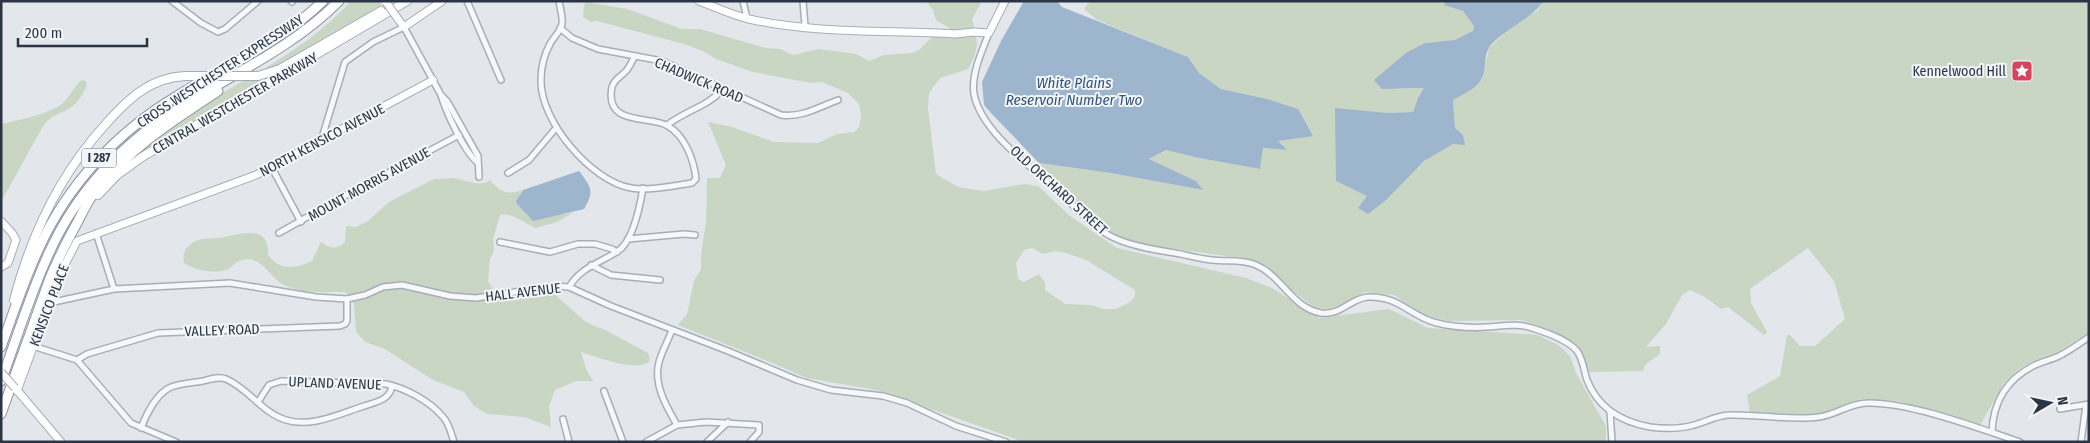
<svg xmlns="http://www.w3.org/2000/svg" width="2090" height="443" viewBox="0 0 2090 443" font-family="'Fira Sans Condensed',sans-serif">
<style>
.green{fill:#c9d6c4;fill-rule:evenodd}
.water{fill:#9db5cd}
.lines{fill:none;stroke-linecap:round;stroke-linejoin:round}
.street-casing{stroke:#a8aeb7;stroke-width:8}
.secondary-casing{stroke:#a8aeb7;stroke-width:9}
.primary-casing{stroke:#a2abb8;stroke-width:10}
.highway-casing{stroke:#8a94a3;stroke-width:11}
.street{stroke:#f6f8fa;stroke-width:5}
.secondary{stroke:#fff;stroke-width:7}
.primary{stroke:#fff;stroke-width:8}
.highway{stroke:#fff;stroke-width:9}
.secondary-bridge-casing{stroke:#a8aeb7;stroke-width:9;stroke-linecap:butt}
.primary-bridge-casing{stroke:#a2abb8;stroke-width:10;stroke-linecap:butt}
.secondary-bridge{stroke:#fff;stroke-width:7}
.primary-bridge{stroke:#fff;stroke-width:8}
.labels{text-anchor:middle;stroke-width:4;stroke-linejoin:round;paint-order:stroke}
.shield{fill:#f3f6f9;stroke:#666e7b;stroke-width:1}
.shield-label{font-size:12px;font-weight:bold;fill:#2a3445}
.street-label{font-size:14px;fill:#2a3445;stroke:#f3f6f9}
.poi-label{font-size:14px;fill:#2a3445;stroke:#f3f6f9;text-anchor:end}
.water-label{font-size:15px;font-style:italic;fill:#31547c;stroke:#f3f6f9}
</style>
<rect width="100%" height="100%" fill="#e3e7ec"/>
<g class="green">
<path d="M351,1h28l3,4 -107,62 -16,5c34,-21 65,-41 92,-71z"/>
<path d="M926,1h56l-10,18c6,23 8,28 -4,50l-28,9 -11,15 -1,15 8,66 22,13 26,4 40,-7 14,2 32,30 47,32 129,30 26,10 47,30 70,-9 39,19 110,7 22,11 10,10 6,17 30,53v16h-587l-3,-3 -140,-49 -69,-12 -54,-23 -75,-30 9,-11 7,-33 7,-12v-13l5,-35 1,-43h13l6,-13 -18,-43 24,5 42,15 44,1 19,-9 17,-2 5,-5 2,-10 -2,-13 -11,-11 -26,-11 -11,1 -58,-11 -37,-13 -13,-8 -19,-7 -87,-23 -6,1 -8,-5 1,-12 2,-3 41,7 55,20h18l66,19 14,1 13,6 25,-6 38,5 13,7 15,-6 28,-2 7,-3 14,-14 18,-7 -15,-9 -3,-10zM1032,248l11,6 12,-3 11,2 20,7 49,30v6l-5,6 -14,7h-12l-13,-4 -26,-1 -20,-14v-7l-6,-9 -15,8 -6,-3 -2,-16 8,-13z"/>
<path d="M1090,1h356l-1,4 18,5 11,16 -1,6 -18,8 -30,3 -28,46 28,-1 -7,10 -5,14 -26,1 -20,83 1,18c20,-16 36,-37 57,-53 12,-9 26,-15 38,-26l-8,-7 -2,-28 14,-8 15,-13 7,-31 23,-22 25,-15 7,-10h545v331l-31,20 -23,8 -16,9 -15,14 -25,44 -80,-26 -39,-2 -40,15 -70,-1 -3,-18 33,-19 7,-41h3l10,11h15l30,-27 -11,-38 -26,-33 -58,41 1,14 16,29 -3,3 -36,-28 -7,2 -16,-12 -15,-7 -8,5 -16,29 -20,23 14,-1v8l-15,11 -2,6 -54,1 -6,-17 -7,-11 -28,-15 -27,-9 -72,1 -25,-6 -30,-20 -29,-3 -34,17 -16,-1 -25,-19 -25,-24 -18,-6 -100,-14 -32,-10 -26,-20 -50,-45v-7l72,10 91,17 -6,-9 -47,-22 17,-9 33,8 61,11 3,-21 23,2 -9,-9 36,-6 -46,-36 -46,-10 -22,-16 -11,-16 -91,-37 -13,-11z"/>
<path d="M276,75l-159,96 25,-25 65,-44 38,-22h12z"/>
<path d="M82,80l4,1 1,4c-4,9 -8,17 -17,23 -11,7 -18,6 -27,18l-42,76v-78c18,-4 50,-10 63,-22 7,-7 10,-16 18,-22z"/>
<path d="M453,178c14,2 25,10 37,2 11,13 18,15 33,10l-4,4 45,20 10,-2 -17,10 -21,6c-10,-4 -25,-16 -36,-13l-7,24 1,11 -4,10 -2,21 6,10 14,6 20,-2 14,-4 12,3 32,28 21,9 41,22 2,8c-12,12 -53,-4 -69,-9l5,17 7,12h-17l-21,9 -6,16 2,21 -27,-10 -37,-3 -13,-8 -10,-14 -31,-12 -48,-31 -20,-7 -9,-10 -2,-28 -9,-12c-20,0 -42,2 -61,-7 -13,-6 -20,-25 -36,-26 -9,0 -14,6 -20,10 -10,6 -35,1 -44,-6 -1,-6 -1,-13 5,-17 9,-9 17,-7 29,-8 20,-3 52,-16 50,17 13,16 26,14 44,6l9,-19c10,7 15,8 24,0l1,-16 10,1 12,-6 21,-19 45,-23z"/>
</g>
<g class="water">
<path d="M1024,1h33l5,6 126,50 11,16 22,16 46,10 31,10 15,27 -35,5 9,9 -24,-2 -3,21 -61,-11 -33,-8 -17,9 47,22 7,9 -92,-17 -72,-10 -47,-49 -8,-9 -2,-23 19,-41z"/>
<path d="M1446,1h98c-14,19 -38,27 -54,45 -7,9 -3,25 -9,34 -6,9 -19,15 -28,20l2,28 8,7 2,10 -12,-1 -29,17 -39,40 -17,13 -10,-6 9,-12 -31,-15 -1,-73 52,5 26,-1 5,-14 6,-10 -42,1 -8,-9 32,-27 19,-10 30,-3 18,-9 1,-5 -11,-15 -19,-6z"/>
<path d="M579,171c12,16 16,20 5,38l-51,12 -16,-17 -1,-3 7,-11z"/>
</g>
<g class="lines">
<g class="street-casing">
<g id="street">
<path d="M172,1l29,22 17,9 7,-3 33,-28"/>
<path d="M291,1l1,1"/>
<path d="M467,1l34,79"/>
<path d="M559,1c1,7 4,16 3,23 -1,7 -9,14 -12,20 -6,11 -9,24 -9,36 -1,41 50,101 90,108 19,3 41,-2 61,-5l4,-4c-2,-19 -11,-43 -28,-53 -18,-11 -64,1 -56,-39 2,-8 10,-11 15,-17 3,-4 5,-9 8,-14"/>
<path d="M743,1l4,17"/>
<path d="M803,1l2,25"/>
<path d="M560,28l12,10 26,11 64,12 119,54c20,3 38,-8 57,-15"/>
<path d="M989,33c-7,18 -18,41 -15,61 7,37 55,71 82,95 20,18 37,41 63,51 18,7 37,10 56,13 12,2 24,6 37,7 15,2 29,-1 44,5 25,10 36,43 65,48 19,3 30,-15 47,-16 33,-1 42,20 69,26 16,4 35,5 51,4 15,-1 29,-4 44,1 13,4 35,11 45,23 6,8 7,20 10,29 11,28 35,42 63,47 15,2 30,2 44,-2 12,-3 23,-10 36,-10 30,-1 60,6 89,2 17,-2 31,-14 48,-14 43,-1 111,25 153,39"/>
<path d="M442,96l5,5 31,55 1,21"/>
<path d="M667,125c18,-14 41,-19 55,-35"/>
<path d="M321,141l24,-79 28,-20 31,-15 37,68c5,17 23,56 36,67"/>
<path d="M272,168l29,54"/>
<path d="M508,173l21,-13 27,-32"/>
<path d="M96,233l18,56"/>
<path d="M279,233l60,-34 120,-64"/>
<path d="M628,239l56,-5 11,1"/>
<path d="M500,242l50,10 28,-8h17l17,5 5,3"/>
<path d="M591,265l20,10 49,5"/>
<path d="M569,287c12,-20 31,-24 49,-36 15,-10 22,-45 25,-63"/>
<path d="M49,303l65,-14 116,-6 86,14 31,2 18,-4 18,-8 19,-2 48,11 26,2 78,-12 15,1 42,19 117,45 69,29 34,10 52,6 24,7 49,23 50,16"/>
<path d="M672,330c-4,11 -10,21 -13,32 -6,22 7,44 18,63"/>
<path d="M33,346l44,14 54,63 45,19"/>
<path d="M77,360l10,-6 71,-21 182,-7 5,-2 2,-3v-22"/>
<path d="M604,391l19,51"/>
<path d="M258,402l11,-17 12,-4 105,3c19,4 44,17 57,33 6,6 8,16 11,25"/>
<path d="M2060,409l29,-5"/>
<path d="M1610,411l2,31"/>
<path d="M563,419l6,23"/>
<path d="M141,428c5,-13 15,-33 28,-40 10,-5 24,-5 34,-7 7,-2 16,-5 23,-2 22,9 36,34 60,41 25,8 53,-6 78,-14 12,-4 26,-6 28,-20"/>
<path d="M1992,432c1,-29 14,-52 41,-66 8,-4 17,-6 26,-10 10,-5 20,-12 30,-19"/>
<path d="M646,442l31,-17 29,-3 53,3v7l-9,10"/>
<path d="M707,442l21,-20"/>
<path d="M2081,442l5,-37"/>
</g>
</g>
<g class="secondary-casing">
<g id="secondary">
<path d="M699,1c16,6 33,14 50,18 67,15 138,11 206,15l19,-2 15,1 16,-32"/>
<path d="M398,19l6,8 38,-26"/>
<path d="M1,221l11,12 4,7 -8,23 -7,4"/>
<path d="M16,389l45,53"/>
<path d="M17,391l43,-117 17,-33 179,-66 177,-95"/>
</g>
</g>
<g class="primary-casing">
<g id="primary">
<path d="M258,76l22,-7 101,-58"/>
<path d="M98,195l19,-20 25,-18 265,-156"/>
<path d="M14,300c17,-65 45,-124 90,-174 23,-26 46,-49 82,-50"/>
</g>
</g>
<g class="highway-casing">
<g id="highway">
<path d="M1,347c12,-33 23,-67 38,-99 29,-64 78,-116 138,-152 49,-30 104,-54 146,-95"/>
<path d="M1,381c16,-43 29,-87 48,-128 28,-62 75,-111 133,-147 53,-33 111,-59 157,-105"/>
<path d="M1,414l49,-136c8,-19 17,-37 27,-55 5,-9 9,-19 15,-27 33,-45 80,-75 126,-105"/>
</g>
</g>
<use href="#street" class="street"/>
<use href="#secondary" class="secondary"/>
<use href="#primary" class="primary"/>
<use href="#highway" class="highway"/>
<g class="secondary-bridge-casing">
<g id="secondary-bridge">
<path d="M386,2l12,17"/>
<path d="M1,372l14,16"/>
</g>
</g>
<g class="primary-bridge-casing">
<path id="primary-bridge" d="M186,76h72"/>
</g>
<use href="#secondary-bridge" class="secondary-bridge"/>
<use href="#primary-bridge" class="primary-bridge"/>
</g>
<defs>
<g id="sight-square" transform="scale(1.125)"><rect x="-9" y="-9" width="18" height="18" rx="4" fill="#d5445d" stroke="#f3f6f9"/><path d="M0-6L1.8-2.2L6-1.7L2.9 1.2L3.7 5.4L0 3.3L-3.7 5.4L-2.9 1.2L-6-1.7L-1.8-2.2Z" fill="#fff"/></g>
</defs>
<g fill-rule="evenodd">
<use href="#sight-square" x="2022" y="71"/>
</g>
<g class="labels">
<rect class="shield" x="81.5" y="148.5" width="35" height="19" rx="4"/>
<g class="shield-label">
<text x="99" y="162">I 287</text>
</g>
<g class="street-label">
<text transform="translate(220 71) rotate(-33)" y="5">CROSS WESTCHESTER EXPRESSWAY</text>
<text transform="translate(699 80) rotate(23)" y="5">CHADWICK ROAD</text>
<text transform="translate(235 103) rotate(-30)" y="5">CENTRAL WESTCHESTER PARKWAY</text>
<text transform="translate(322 140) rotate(-28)" y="5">NORTH KENSICO AVENUE</text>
<text transform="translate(369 184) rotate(-29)" y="5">MOUNT MORRIS AVENUE</text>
<text transform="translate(1059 190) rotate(42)" y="5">OLD ORCHARD STREET</text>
<text transform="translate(523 292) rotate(-7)" y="5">HALL AVENUE</text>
<text transform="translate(49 305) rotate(-69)" y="5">KENSICO PLACE</text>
<text transform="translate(222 330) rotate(-2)" y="5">VALLEY ROAD</text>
<text transform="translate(335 383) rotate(2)" y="5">UPLAND AVENUE</text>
</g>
<g class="poi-label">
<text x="2006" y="76">Kennelwood Hill</text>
</g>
<g class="water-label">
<text x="1074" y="88">White Plains<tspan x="1074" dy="17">Reservoir Number Two</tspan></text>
</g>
</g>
<rect width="2090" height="443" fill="none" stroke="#2a3445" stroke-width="5"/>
<g transform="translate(2050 403) rotate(81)" stroke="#f3f6f9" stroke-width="4" paint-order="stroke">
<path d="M0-4L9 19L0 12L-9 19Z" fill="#2a3445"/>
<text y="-8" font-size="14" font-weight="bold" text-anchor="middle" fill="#2a3445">N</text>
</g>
<path d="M18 38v8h129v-8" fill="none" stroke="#2a3445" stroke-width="2.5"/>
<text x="25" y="38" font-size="15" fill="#2a3445" stroke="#f3f6f9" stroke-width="4" paint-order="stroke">200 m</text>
</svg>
